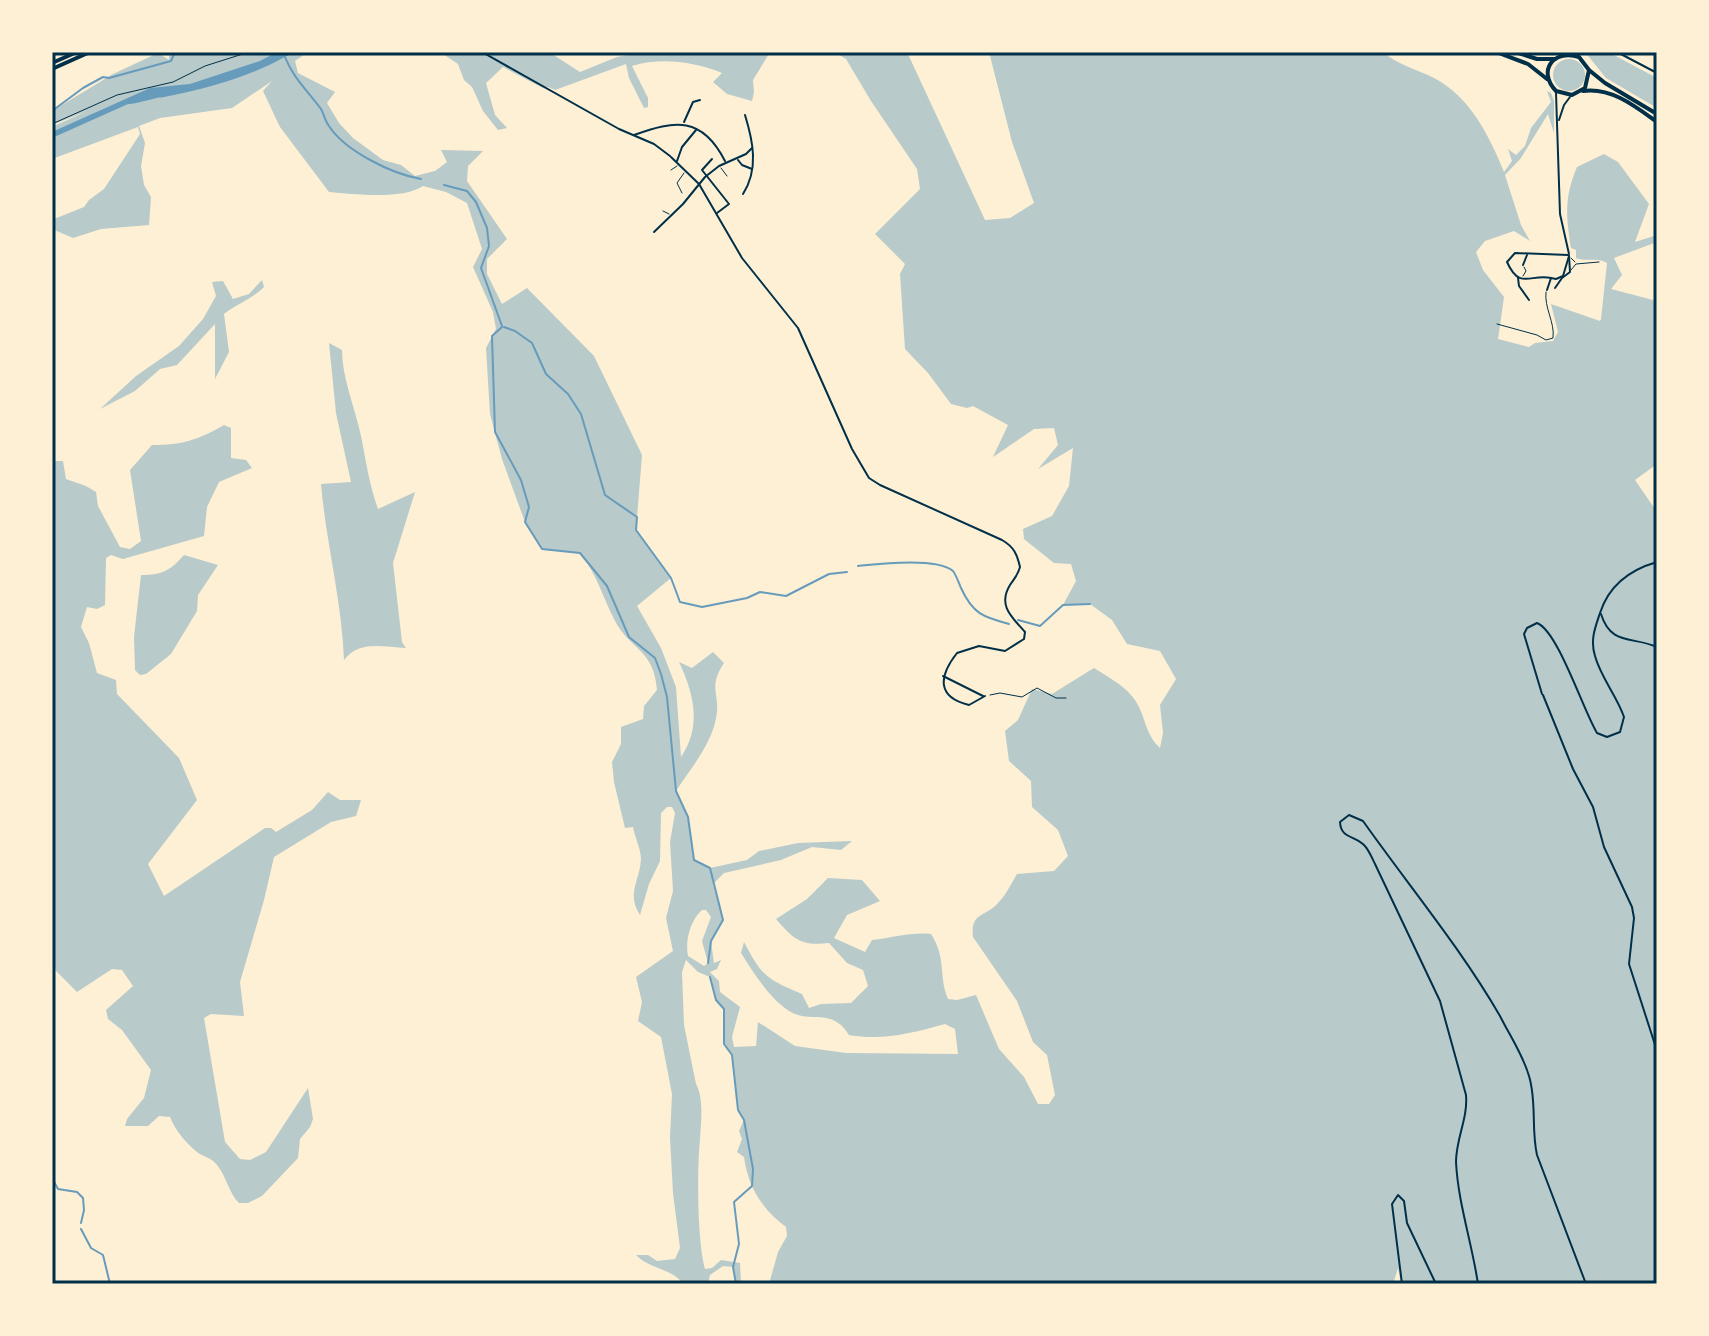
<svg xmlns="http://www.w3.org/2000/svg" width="1709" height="1336" viewBox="0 0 1709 1336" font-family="'Fira Sans Condensed',sans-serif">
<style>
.green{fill:#b9caca;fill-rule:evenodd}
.water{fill:#669bbc}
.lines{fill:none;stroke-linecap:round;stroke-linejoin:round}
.stream{stroke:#669bbc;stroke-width:2}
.river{stroke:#669bbc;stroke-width:7}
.path{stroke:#003049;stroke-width:1}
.service{stroke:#003049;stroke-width:1}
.pedestrian{stroke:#003049;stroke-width:1}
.minor{stroke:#003049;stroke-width:2}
.tertiary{stroke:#003049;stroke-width:2}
.trunk{stroke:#003049;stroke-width:4}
.neatline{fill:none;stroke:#003049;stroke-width:3}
</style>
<rect width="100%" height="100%" fill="#fdf0d5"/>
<g class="green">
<path d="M169,52h139l-13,9 3,12 37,19 -8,11 12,20 14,15 30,22 18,5 14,11 20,-5 12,-9 -6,-12 42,1 -15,15 -1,15 40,58 -20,20v15l15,30 25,-16 67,68 48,99 -6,75 35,48 -34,28 24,42 15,39 5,70c21,-31 13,-63 -2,-95l13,6 21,-16 11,11c-17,26 -3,30 -8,55 -5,27 -25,50 -40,73l12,26 6,43 16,8 37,-8 12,-9 39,-8 54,-2 -11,9 -29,-3 -31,13 -57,13 -11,11 10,36 -12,22 3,21 7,-3 -4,9 -7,3 9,9 1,11 20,15 -8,30 2,10 22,-1 2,-24 37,24 51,7 112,1 -3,-25 -10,-5c-33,9 -62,17 -96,11 -18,-29 -38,-10 -60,-24 -21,-14 -35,-38 -48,-58l3,-11c18,34 22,37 58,52l7,14 12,-4 30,-1 17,-17 -5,-16 -16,-7 -18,-20c-28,3 -35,-3 -53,-24l31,-20 21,-21 34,2 18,21 -33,14 -13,23 31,14 7,-12c20,-2 39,-8 59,-6 16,25 7,41 17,65l9,1 19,-5 23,54 25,28 14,27h11l6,-9 -8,-40 -14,-13 -16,-41 -44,-64c-3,-25 13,-20 25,-34 8,-8 13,-19 19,-29l37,-3 14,-15 -10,-26 -26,-23 -1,-26 -22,-20 -4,-30 13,-11 14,-31 20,5 42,-26c17,11 36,20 45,39 7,15 8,29 21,41l3,-15 -3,-28 16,-26 -16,-28 -33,-7 -15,-24 -22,-16 -27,1 13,-24 -5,-17 -17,-1 -30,-24 -1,-10 29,-13 17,-30 4,-38 -35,21 20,-24 -4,-17 -20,1 -41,28 15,-32 -35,-19 -6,2 -16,-4 -23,-31 -23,-24 -5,-75 5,-10 -30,-30 45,-45 -3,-20 -46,-68 -25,-42 -11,-7h72l78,168 25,-2 24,-15 -22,-61 -23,-90h394c15,13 33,17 51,26 36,19 55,57 70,94l8,-11 -4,-12 8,6 9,-9 6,-18 20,-26 -4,-11 4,2 3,8v32l-6,-19 -27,44 -16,17 16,50 9,16 -16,-10 -29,10 -9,11 7,18 21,27 -6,42 31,8 6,-4 18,-2 5,-9 -7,-28 49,17 1,-2 6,-56c-9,-6 -21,-1 -31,-5v-8l-5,-2c-5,-32 -7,-50 6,-81l27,-13 14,8 31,42 -14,38 22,-7v7l-43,16 8,17 -11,14 46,12v163l-22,16 22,32v772h-256l-3,-16 -5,16h-624l9,-32 9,-16 -1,-9c-24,-18 -38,-40 -42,-70l-7,-5 5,-13 -3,-8 5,-11 -6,-10 -6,-55 -8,-11v-35l-8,-9 -6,-23 -12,-5 -12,-12 -4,12 2,53 12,59c8,15 5,38 4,55 -3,31 -3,100 5,130l7,-1 9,-8 19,3 1,21h-5l-3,-17 -10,-1 -13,9 -2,9h-25c-11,-16 -34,-15 -47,-29h12l9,6 18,-2 5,-11 -7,-55 -3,-55 2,-44 -11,-57 -23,-16 4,-19 -6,-25 37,-26 -7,-33 7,-27 -3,-49 5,-29 -3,-6h-5l-6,6 -1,48 -11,23 -9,31c-14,-22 0,-34 1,-56 0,-10 -6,-21 -8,-32l-8,1 -11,-46 -2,-20 9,-18v-17l22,-8 1,-13 13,-16c-3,-41 -27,-40 -42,-69 -12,-23 -18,-47 -35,-68l-38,-4 -17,-27 -23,-63 -12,-45 -4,-66 10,-19 -3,-17 -20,-45 9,-18 -15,-46 -21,-11 -23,-6c-21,14 -68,8 -94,6l-49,-65 -17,-36 9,-10 -40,27 -72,10 -21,8 6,17 -4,23 3,19 7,12 -2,28 -48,4 -28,9 -21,-9v-15l2,5 30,-12 5,-7 15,-11 36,-55 -2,-7 -86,32v-32l35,-16 -35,14v-14l61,-37 45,-21 11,7zM702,910h4l5,7 -9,24 6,22 -4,3 -16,-10c-3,-16 2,-35 14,-46z"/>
<path d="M440,52h109l31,20 37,-15 20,-4 71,2 8,-3h54l-17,28 1,12 -2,9 -25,-7 -14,-12 9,-9c-28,-11 -60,-16 -90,-7l16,32v9l-4,1 -15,-30 -3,-14 -71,26 -7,-3 -5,1 -40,-21 -17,16 9,32 12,13 -9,2 -15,-19 -11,-24 -8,-7 -6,-16z"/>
<path d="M1585,52h23l49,26v30l-51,-30z"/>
<circle cx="1569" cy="75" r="16"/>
<path d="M262,280l2,7c-12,12 -27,17 -40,27l5,38 -14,27v-55l-38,41 -17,4 -25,22 -35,18 36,-33 43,-30 24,-27 13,-23 -4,-14 11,-1 10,18 16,-5z"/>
<path d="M329,343l13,7c0,29 13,57 19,86 5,25 8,48 17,73l37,-17 -22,71 9,79 4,6c-23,-1 -47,-8 -62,12 -2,-59 -18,-117 -23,-176l30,-2 -15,-69z"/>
<path d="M224,425l7,3v30l15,2 6,8 -33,14 -12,25 -3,29 -81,23 -12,-4 -5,3 -1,47 -8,4 -10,-2 -6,20 8,16 8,30 19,7 1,14 62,64 18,42 -49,64 16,32 101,-68h6l5,4 36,-22 16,-18 12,8h21l-5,16 -25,6 -57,35 -10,43 -24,82 4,34 -33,-2 -7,4 21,124 15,17 10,1 16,-8 42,-64 5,31 -3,8 -10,12 -2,19 -36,38 -14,7h-9c-11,-11 -12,-26 -22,-38 -6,-8 -14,-8 -20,-13 -11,-9 -22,-22 -27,-35l-11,-1 -11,10h-23l2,-7 17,-21 7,-28 -29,-40 -14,-11 -2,-9 27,-24 -11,-16 -10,-1 -35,23 -21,-21 -4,-13v-497h11l3,18 20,7 10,6 2,14 22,41 10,2 11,-8 -11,-71 22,-25c30,0 46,-5 72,-20z"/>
<path d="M184,555l34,10 -20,30 -1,16 -26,43 -25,20 -6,1 -5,-5 -1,-33 7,-62c21,0 29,-4 43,-20z"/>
</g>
<path class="water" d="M277,52h16c-12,9 -152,53 -165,52l-76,34v-6l98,-44 40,-4 70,-23z"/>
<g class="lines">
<g class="stream">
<path d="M179,52l1,2 4,-2"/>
<path d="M285,57c8,21 23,34 36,52 3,5 4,12 8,17 16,25 63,48 92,53"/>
<path d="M52,111l31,-23 20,-11 6,1 62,-17 4,-9"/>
<path d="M444,185l23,6 9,11 11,26 2,18 -8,22 21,58"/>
<path d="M502,327l-10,9 3,96 26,48 8,27 -4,15 17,27 38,4 27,33 22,51 26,21 6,16 6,23 9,94 12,26 6,43 16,8 13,52 -12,21 -3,22"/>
<path d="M504,327l11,4 17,12 14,31 22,20 13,20 24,81 32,22 -1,13 35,48 9,24 22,5 45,-9 13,-6 26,4 43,-22 18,-2"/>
<path d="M858,566c20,-2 79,-9 95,5 3,4 6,12 8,17 12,26 22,29 48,36"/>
<path d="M1018,620l22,6 23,-21 27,-1"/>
<path d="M710,977l6,23 8,9v35l8,11 6,55 6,10 9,49 -1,17 -18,16 5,42 -6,23 3,17"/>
<path d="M52,1178l6,11 19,3 6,6 1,12 -3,13"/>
<path d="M81,1229l10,19 12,7 7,29"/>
</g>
<path class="river" d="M161,94c44,-8 87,-20 126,-42"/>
<g class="path">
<path d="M52,124l65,-29 56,-13 32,-16 44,-14"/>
<path d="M990,695l10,-2 22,4 15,-9 19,10h10"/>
</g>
<g class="service">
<path d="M721,168l6,8"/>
<path d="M671,170l6,-4"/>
<path d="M682,193l-5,-10 7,-10"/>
<path d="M663,211l6,3"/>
<path d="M1523,276l3,-5 -2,-4"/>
<path d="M1497,324l40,11 9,5 7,-2c2,-16 -9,-30 -7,-46"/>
</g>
<g class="pedestrian">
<path d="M1571,258l4,4"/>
<path d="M1571,270l5,-6 23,-2"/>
</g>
<g class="minor">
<path d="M1617,52l40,21"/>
<path d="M52,55l4,-3"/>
<path d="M684,122l9,-20 7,-2"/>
<path d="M634,135c41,-15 68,-19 91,26"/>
<path d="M671,157l28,27 43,74 56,70 54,121 17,29 11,7 122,55c12,7 15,14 18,27 -2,8 -6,12 -10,18 -13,21 3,33 15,47l-1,7 -19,12 -26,-5 -22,7c-18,23 -21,44 12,52l16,-9"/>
<path d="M712,159l-10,11 27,34 -12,9"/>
<path d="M738,160l4,5 10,4"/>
<path d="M677,161l5,-14 14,-17"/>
<path d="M743,194c16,-25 10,-53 2,-79"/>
<path d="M654,232l29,-28 22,-27 14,-11 27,-12 6,-6"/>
<path d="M1523,265l4,-10"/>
<path d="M1518,278l1,8 10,14"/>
<path d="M1551,278c-20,-5 -31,13 -44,-16l8,-9 53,2"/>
<path d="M1555,288l7,-10 8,-6 -1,-16"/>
<path d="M1547,290l4,-12 5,1 7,-3 6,-20"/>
<path d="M1601,614c10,32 31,22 56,33"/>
<path d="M943,676l40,20"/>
<path d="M1543,695l30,74 20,38 11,40 28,60 2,11 -5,46 28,87"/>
<path d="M1402,1284l-10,-80 6,-9 6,6 3,22 29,61"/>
<path d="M1478,1284c-6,-41 -20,-81 -22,-122 0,-24 12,-43 10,-67l-26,-94 -65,-137c-3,-6 -6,-14 -11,-19 -10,-10 -23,-6 -24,-23l9,-7 14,6c46,65 97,126 137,195 10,20 23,39 29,60 8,26 2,53 8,79l49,129"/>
</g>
<g class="tertiary">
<path d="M482,52l137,77 35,15 16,12"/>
<path d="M1556,93l4,121 9,40"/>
<path d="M1559,120l5,-15 6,-8"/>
<path d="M1542,694l-18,-60 3,-6 10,-5c21,8 46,87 60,110l10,4 13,-5 4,-15c-7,-21 -23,-39 -29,-61 -5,-16 0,-28 5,-43 9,-28 29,-43 57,-51"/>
</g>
<g class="trunk">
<path d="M1496,52l32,12 19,15"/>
<path d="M1515,52l22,7h18"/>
<path d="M52,63l25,-11"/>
<path d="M52,69l38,-17"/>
<path d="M1589,70l-4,18 -13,7 -16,-4c-19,-20 -3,-42 23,-34l10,13 16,13 52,31"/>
<path d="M1583,91c28,-4 52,15 74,31"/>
</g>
</g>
<rect width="1709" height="1336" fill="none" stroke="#fdf0d5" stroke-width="108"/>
<rect x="54" y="54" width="1601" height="1228" class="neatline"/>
</svg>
